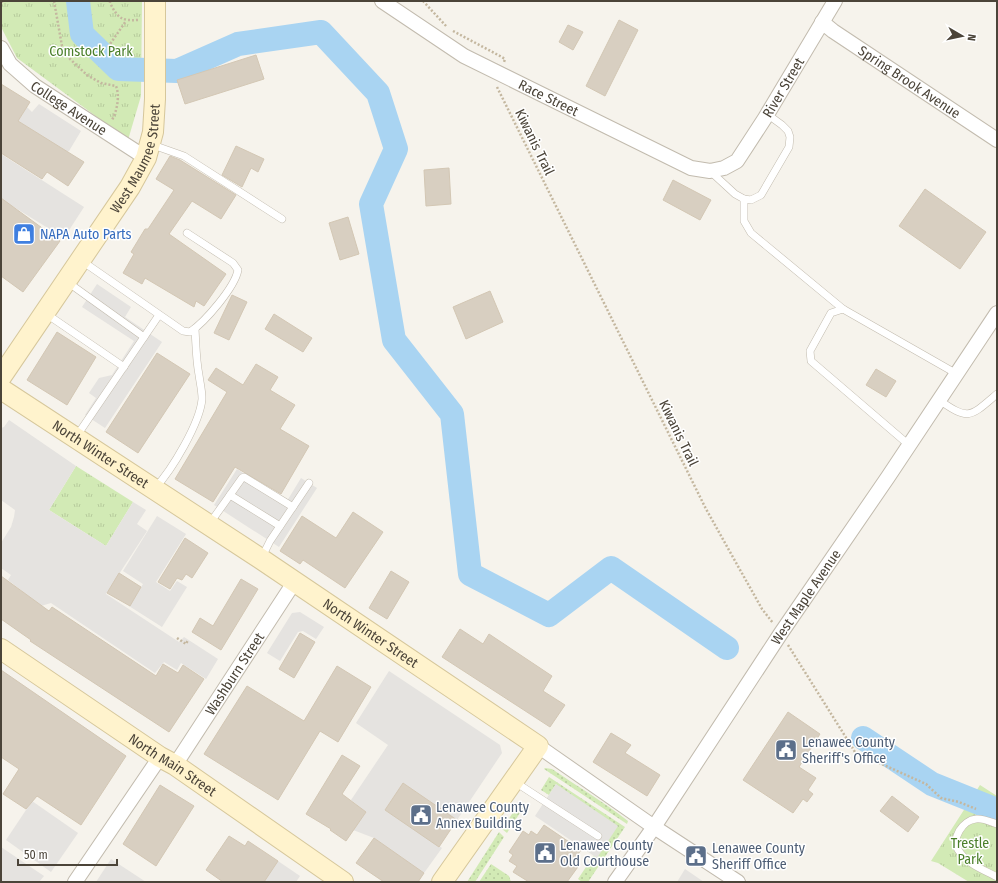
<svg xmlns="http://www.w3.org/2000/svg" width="998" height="883" viewBox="0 0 998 883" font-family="'Fira Sans Condensed',sans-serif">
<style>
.grass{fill:url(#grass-dots)}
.park{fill:url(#park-tufts)}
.parking{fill:#e5e3e0}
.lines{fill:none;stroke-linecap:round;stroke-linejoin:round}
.river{stroke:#a9d4f2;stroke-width:24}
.building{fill:#d8cfc1;stroke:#d3c7b4}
.lane-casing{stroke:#c2bbae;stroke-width:8}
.street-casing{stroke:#c2bbae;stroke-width:16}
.secondary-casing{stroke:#d6c79b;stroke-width:22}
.path{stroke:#c4b79f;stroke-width:2.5;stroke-dasharray:2 2;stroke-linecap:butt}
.lane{stroke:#fff;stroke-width:7}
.street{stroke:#fff;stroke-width:14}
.secondary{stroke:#fff3cd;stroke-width:20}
.labels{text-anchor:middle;stroke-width:3;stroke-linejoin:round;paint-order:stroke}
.park-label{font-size:14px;fill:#4a7f2a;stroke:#fff}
.street-label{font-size:14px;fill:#4b4439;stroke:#fff}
.shop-label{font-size:14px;fill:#366cbe;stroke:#fff;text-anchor:start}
.service-label{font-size:14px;fill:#4e5e75;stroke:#fff;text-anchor:start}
</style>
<defs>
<pattern id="grass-dots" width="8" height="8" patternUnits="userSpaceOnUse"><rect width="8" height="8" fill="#d2eab5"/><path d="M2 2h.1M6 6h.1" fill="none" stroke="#b6ca9c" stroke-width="1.8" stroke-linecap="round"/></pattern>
<pattern id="park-tufts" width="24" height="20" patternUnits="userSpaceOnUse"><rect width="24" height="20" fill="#d2eab5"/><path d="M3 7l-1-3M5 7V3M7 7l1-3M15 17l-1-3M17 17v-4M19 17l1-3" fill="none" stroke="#b6ca9c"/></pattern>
</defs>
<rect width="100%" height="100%" fill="#f6f3ec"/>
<g class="grass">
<path d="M545,768l7,1c25,17 52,33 76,52l-1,3 -83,-55z"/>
<path d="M549,777l76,50 -37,55h-6l-4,-3 16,-24 3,2 -41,-73 -7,11 -8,-5z"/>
<path d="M520,802l5,3 -18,28 -5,-4z"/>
<path d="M499,832l5,5 -29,45h-8z"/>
<path d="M491,864l18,12 2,6h-32z"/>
</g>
<g class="park">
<path d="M1,1h141l-1,95 -13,44 -111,-82 -16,-31z"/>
<path d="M76,466l57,36 -27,44 -57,-36z"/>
<path d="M980,785l17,11v86h-28l-31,-19 -7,-2z"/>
</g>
<g class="parking">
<path d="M39,104l42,27 -12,20 -2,1 -49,-31 9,-14 5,5z"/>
<path d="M1,154l83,53 -20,31 -63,-39z"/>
<path d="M97,284l34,23 -6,10 37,25 -57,86 -20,-13 11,-17 -7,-5 10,-15 13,-3 22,-34 -52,-34z"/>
<path d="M9,420l67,46 -27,44 57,36 27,-44 13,8 -9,14 10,7 -41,63 73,48 5,-5 34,22 -12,20 -25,-16 -4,7 -13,-8 -9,11 -104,-70 -10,3 -33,-26 3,-5 -10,-7v-25l10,-16 3,-10 1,-7 -14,-10v-72l3,-1z"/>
<path d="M237,469l50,32 14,-23 16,10 -38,59 -65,-42z"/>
<path d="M157,516l29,18 -30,48 14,9 7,-10 10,6 -25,40 -33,-21 14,-22 -20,-13z"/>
<path d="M300,612l24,15 -8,12 -13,-8 -5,1 -18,29 -13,-8 25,-40z"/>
<path d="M389,671l111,74 2,8 -45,67 -54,-37 -18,27 57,38 -18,25 -50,-35 -21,-8 13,-18 -15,-12 37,-55 -32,-22z"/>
<path d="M556,784l62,42 -21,32 -62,-42z"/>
<path d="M32,801l46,32 -27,39 -45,-32z"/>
<path d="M1,847l43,29 -5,6h-38z"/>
<path d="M111,859l35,23h-50z"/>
<path d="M278,861l22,15 -4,6h-32z"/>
<path d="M685,869l19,13h-27z"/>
</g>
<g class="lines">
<g class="river">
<path d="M78,1l4,33 36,35 59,2 61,-27 83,-12 57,61 18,56 -25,55 23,136 58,74 18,160 79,41 62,-47 116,80"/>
<path d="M863,738l69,46 65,26"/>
</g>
</g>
<g class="building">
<path d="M619,20l19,10 -33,66 -19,-10z"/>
<path d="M568,25l15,7 -10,18 -14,-8z"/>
<path d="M256,55l8,24 -79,25 -8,-24z"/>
<path d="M1,84l29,18 -12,19 66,41 -16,24 -21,-14 -5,7 -41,-26z"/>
<path d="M236,146l28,13 -6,13 -7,-4 -9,19 -20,-12z"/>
<path d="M170,156l10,4 56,35 -15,24 -29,-18 -23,33 57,40 -22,32 -8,-5 -2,6 -49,-29 -3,6 -19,-11 11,-19 -3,-2 14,-23h3l26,-39 -18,-11z"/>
<path d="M449,168l2,36 -25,2 -2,-36z"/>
<path d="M673,180l38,20 -11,20 -37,-20z"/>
<path d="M925,189l61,43 -26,37 -61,-43z"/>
<path d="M1,198l59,43 -37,51 -22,-16z"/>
<path d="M348,217l11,37 -19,6 -11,-37z"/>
<path d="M490,291l13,31 -37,17 -13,-32z"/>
<path d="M232,295l15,7 -18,38 -15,-7z"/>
<path d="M274,314l38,24 -9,14 -38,-23z"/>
<path d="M57,332l39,25 -29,48 -40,-25z"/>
<path d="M157,353l33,21 -52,79 -32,-21z"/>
<path d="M256,364l22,13 -8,13 25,15 -15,24 29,17 -28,48 -46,-27 -22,35 -38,-23 52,-87 -19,-12 8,-12 27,17z"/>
<path d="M876,369l20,12 -10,16 -20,-12z"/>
<path d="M353,512l30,20 -38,56 -42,-28 -3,4 -20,-13 22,-35 34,22z"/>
<path d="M185,538l23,15 -16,25 -6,-4 -4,6 -5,-2 -7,11 -12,-7z"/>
<path d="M391,571l18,11 -22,37 -18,-11z"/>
<path d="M119,573l22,14 -11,19 -23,-13z"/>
<path d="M1,576l48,35 3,-4 104,69 7,-12 15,9 5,-8 21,14 -35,53 -139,-91 1,-1 -30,-21z"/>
<path d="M241,579l17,10 -37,61 -29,-18 8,-14 13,8z"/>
<path d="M460,629l23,15 6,-10 63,42 -9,15 22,14 -15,22 -108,-70z"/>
<path d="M300,633l15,9 -21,36 -15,-9z"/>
<path d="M337,666l34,21 -33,55 -18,-11 -42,69 -74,-46 43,-68 57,35z"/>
<path d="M1,670l125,86 -45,69 -44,-29 -11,13 -23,-15 16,-25 -18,-12z"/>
<path d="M788,712l32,22 -21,33 17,11 -8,12 5,4 -6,8 -4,-3 -10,14 -50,-33z"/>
<path d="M611,733l20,12 -6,8 35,22 -13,21 -54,-34z"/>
<path d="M342,755l18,11 -18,28 24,18 -20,29 -16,-11 1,-1 -25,-15z"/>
<path d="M403,783l54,37 -18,27 -54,-37z"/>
<path d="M160,785l34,21 -38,60 -33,-22z"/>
<path d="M892,796l27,21 -11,15 -28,-21z"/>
<path d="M544,825l37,25 -7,10 6,4 -13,18h-38l-16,-10 4,-6 -8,-5 4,-6 -4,-3 14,-21 6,4 2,-4 6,4z"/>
<path d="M229,836l16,10 3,-5 30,20 -14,21h-41l-17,-12z"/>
<path d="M374,838l50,35 -6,9h-34l-28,-19z"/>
</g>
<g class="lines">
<g class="lane-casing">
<g id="lane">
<path d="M150,144l34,12 98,63"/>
<path d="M710,171l25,23 9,5 7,1 10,-5 28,-48 1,-10 -2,-6 -6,-6 -15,-11"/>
<path d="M744,199v22l7,12 92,76"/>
<path d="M82,261l101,70 7,1c15,-10 45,-45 48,-62l-5,-7 -46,-30"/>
<path d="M66,281l78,56"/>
<path d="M45,313l79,54"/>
<path d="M939,400c30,21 31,17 58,-6"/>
<path d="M76,437l83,-122"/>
<path d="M909,445l-98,-84 -1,-10 21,-38 12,-4 114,65"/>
<path d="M155,488c17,-18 45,-65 47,-89 0,-9 -2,-16 -3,-24 -3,-15 -3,-31 -4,-46"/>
<path d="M230,495l12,-17 2,-1 49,30"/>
<path d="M210,523l20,-28 50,31"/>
<path d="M262,557l8,-16 39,-58"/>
<path d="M515,782l83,54"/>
<path d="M997,824c-6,-2 -14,-6 -21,-5 -13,1 -26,20 -17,32 8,13 25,19 38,26"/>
</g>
</g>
<g class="street-casing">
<g id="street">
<path id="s1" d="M382,1l82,55 227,112 19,3 14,-3 13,-7 28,-43 70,-117"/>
<path id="s2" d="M822,22l11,9 164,109"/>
<path id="s3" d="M1,48l9,16 25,22 111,72"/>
<path d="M538,746l116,81 84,55"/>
<path id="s4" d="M175,765l120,-184"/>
<path d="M75,882l85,-125"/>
<path id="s5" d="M615,882l39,-55 127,-194 107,-156 109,-164"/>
</g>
</g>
<g class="secondary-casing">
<g id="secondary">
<path id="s6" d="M1,377l129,-190 16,-29 7,-26 2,-33v-98"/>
<path id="s7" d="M1,389l260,170 277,187 -96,136"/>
<path id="s8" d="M1,649l159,108 15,8 168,117"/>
</g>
</g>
<g class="path">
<path d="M54,1l8,45 8,13 17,16 14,8 15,3c4,10 1,25 -4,34"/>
<path d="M110,1v2c8,15 11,18 28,17"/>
<path d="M423,1l24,26"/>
<path d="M1,2l4,-1"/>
<path d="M453,31l47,25 5,3 -1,3"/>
<path d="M108,47l18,-26"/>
<path d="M497,87l209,422 56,100 11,14"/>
<path d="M177,638l9,6 2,-4"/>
<path d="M788,645l67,107 71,32 15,14 18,4 17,7"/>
</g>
<use href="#lane" class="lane"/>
<use href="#street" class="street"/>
<use href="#secondary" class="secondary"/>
</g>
<defs>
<g id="shop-square" transform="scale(1.15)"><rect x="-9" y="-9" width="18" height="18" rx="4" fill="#3f7fe0" stroke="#fff"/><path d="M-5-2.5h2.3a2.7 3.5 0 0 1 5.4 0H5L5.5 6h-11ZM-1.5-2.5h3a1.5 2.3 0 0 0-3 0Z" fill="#fff"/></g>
<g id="civic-square" transform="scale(1.15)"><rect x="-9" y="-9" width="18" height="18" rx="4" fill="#5c6f8a" stroke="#fff"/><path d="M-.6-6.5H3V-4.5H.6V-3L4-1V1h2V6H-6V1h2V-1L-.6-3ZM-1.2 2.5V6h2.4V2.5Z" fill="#fff"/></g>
</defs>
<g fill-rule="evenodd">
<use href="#shop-square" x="24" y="234"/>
<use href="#civic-square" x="786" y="750"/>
<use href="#civic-square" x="421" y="815"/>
<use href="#civic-square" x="545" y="853"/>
<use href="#civic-square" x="696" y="856"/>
</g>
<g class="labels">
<g class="park-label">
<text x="91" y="56">Comstock Park</text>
<text x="970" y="848">Trestle<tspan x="970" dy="16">Park</tspan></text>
</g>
<g class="street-label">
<text dy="5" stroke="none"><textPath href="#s2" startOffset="106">Spring Brook Avenue</textPath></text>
<text dy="5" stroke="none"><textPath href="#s1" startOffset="487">River Street</textPath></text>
<text dy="5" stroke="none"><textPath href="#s1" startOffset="193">Race Street</textPath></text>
<text dy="5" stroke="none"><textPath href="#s3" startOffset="92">College Avenue</textPath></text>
<text transform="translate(535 142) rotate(64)" y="5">Kiwanis Trail</text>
<text dy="5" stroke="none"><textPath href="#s6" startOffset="259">West Maumee Street</textPath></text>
<text transform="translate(679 433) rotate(64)" y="5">Kiwanis Trail</text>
<text dy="5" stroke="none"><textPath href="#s7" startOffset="119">North Winter Street</textPath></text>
<text dy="5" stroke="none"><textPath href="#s5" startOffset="343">West Maple Avenue</textPath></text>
<text dy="5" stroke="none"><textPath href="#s7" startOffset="443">North Winter Street</textPath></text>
<text dy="5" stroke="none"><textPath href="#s4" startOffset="109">Washburn Street</textPath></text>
<text dy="5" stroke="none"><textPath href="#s8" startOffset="207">North Main Street</textPath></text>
</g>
<g class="shop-label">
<text x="40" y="239">NAPA Auto Parts</text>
</g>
<g class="service-label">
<text x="802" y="747">Lenawee County<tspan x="802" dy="16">Sheriff's Office</tspan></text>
<text x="436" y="812">Lenawee County<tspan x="436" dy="16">Annex Building</tspan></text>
<text x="560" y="850">Lenawee County<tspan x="560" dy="16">Old Courthouse</tspan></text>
<text x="712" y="853">Lenawee County<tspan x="712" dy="16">Sheriff Office</tspan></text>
</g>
</g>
<rect width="998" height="883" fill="none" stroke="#4b4439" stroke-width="4"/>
<g transform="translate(962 36) rotate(99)" stroke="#ffffff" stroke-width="3" paint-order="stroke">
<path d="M0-3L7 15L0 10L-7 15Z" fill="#4b4439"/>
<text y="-6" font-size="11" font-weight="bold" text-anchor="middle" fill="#4b4439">N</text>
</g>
<path d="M18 859v6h99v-6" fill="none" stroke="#4b4439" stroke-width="2"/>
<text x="24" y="859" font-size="12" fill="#4b4439" stroke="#ffffff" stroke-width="3" paint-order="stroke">50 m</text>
</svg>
